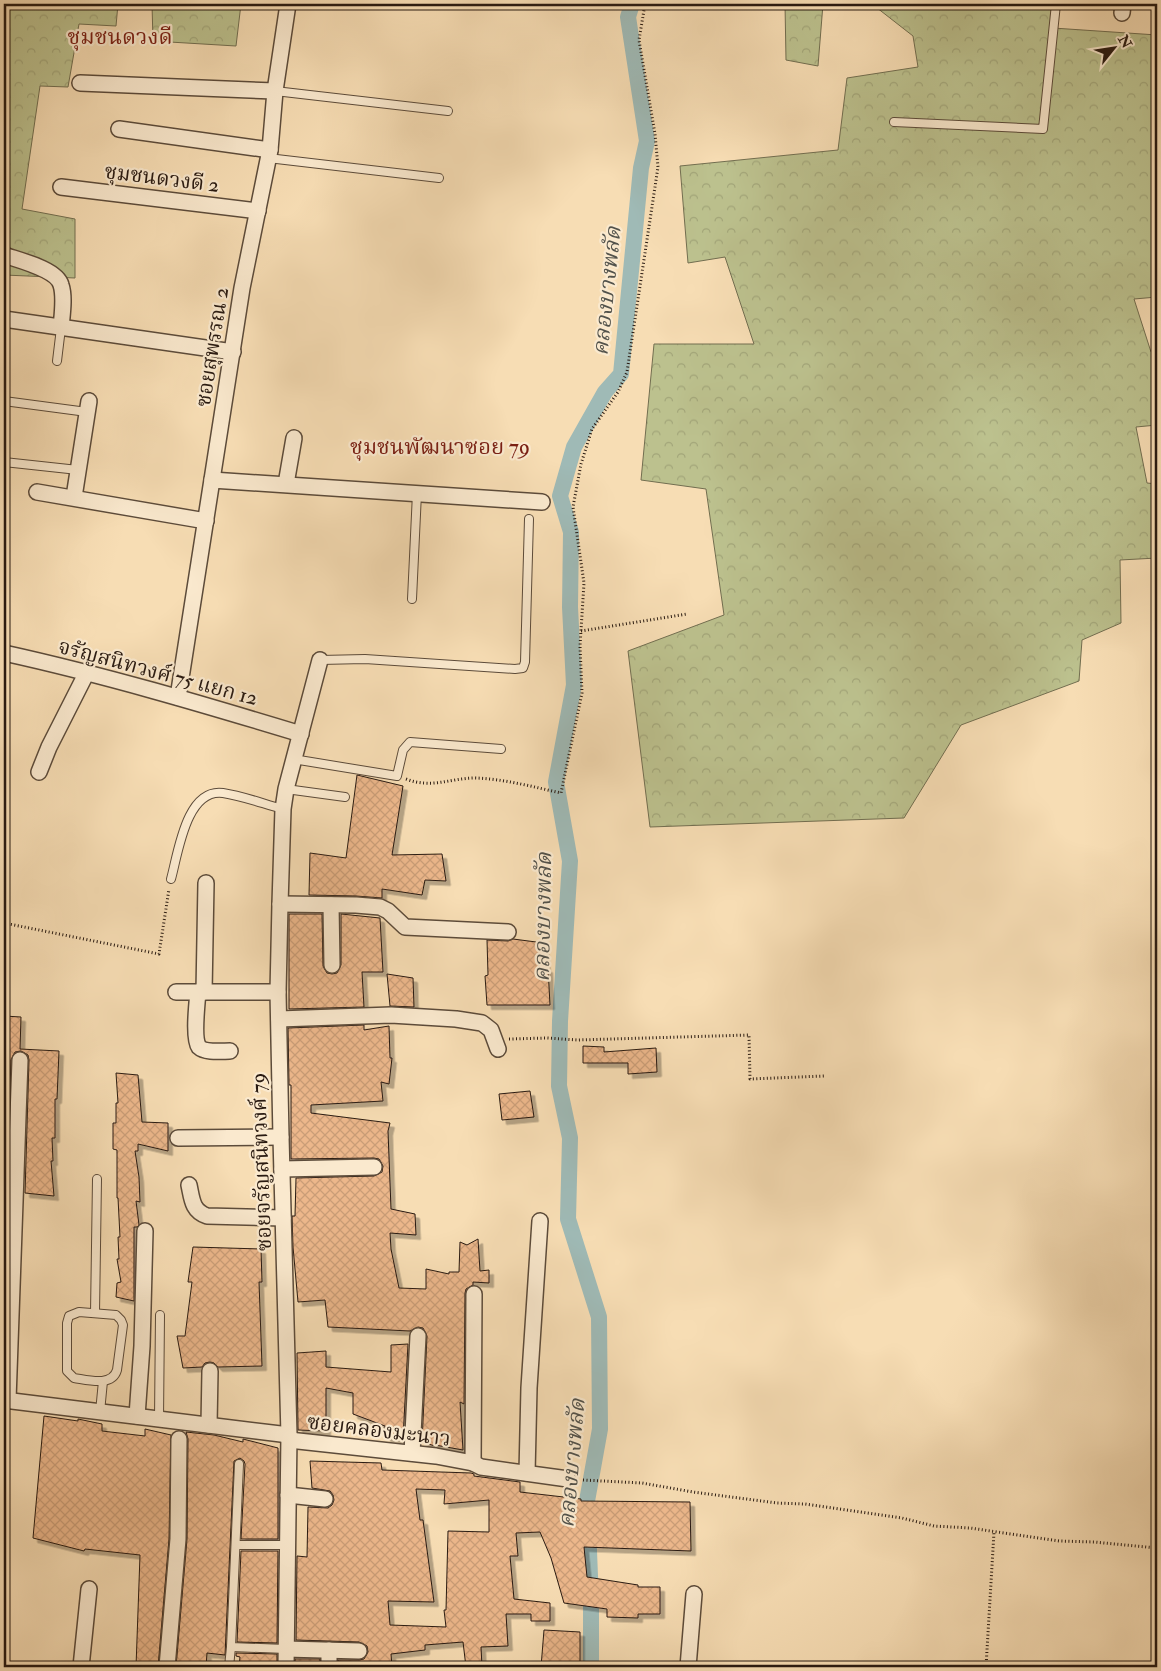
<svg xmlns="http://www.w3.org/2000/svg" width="1161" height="1671" viewBox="0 0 1161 1671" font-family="'IM FELL Double Pica','Noto Serif Thai',serif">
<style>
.forest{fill:url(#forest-crowns);stroke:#726e50}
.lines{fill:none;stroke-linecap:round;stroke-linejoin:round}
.canal{stroke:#9fbab6;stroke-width:16}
.building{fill:url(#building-cross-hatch);stroke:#291a11;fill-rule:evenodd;filter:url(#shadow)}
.service-casing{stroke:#5c4b3a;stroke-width:10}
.minor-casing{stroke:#5c4b3a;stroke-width:18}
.path{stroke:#291a11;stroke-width:3;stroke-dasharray:1 2.5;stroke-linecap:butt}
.service{stroke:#fae9ce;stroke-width:8}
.minor{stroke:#fae9ce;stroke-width:15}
.labels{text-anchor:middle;stroke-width:4.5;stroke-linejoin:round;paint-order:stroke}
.street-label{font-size:21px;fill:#291a11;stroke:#fae9ce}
.neighbourhood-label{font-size:22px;fill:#7a1f14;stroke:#fae9ce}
.water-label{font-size:22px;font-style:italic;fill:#52524b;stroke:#fae9ce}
</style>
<defs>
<pattern id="forest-crowns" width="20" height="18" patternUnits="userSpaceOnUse" patternTransform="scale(1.25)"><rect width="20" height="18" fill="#bcc18e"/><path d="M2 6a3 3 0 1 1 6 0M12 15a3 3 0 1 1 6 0" fill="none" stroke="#a2a579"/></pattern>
<pattern id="building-cross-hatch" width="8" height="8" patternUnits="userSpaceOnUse" patternTransform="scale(1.25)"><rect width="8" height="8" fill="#ecb78b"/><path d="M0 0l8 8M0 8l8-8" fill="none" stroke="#ca9d77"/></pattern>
<filter id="shadow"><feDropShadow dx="4.5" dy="4.5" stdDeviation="0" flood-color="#0004"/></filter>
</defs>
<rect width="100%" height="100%" fill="#f7ddb4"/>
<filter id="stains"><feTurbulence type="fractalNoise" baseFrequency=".004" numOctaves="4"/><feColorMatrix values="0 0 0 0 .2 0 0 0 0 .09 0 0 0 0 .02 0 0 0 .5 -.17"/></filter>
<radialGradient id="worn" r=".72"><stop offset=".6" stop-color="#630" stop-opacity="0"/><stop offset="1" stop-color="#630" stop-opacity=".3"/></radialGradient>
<g class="forest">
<path d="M4,4h114l-2,22 -37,-2 -11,63 -28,-1 -18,123 53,10v59l-71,-3z"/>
<path d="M152,4h89l-5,42 -83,-5z"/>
<path d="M785,4h38l-5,62 -32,-6z"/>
<path d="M872,4h182l-1,24 104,7v262l-23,2 17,53 6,1v72l-21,2 11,56 10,1v74l-37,2 1,63 -39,17 -3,41 -118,44 -57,93 -254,9 -22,-176 96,-36 -18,-126 -65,-9 13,-136h100l-29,-87 -37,6 -8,-97 158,-16 9,-72 71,-11 -5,-31z"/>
</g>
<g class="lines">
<path class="canal" d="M591,1667v-66l-4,-100 13,-72 -1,-112 -31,-98 2,-81 -11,-52 1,-65 10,-160 -14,-79 18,-97 -4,-78 1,-75 -11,-36 14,-49 31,-55 16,-18 20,-206 6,-27 -19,-124 4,-13"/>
</g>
<g class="building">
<path d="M357,775l46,11 -11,69 50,-1 4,27 -21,-1 -3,15 -40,-6v9l-26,-2 -47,-1 1,-42 36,5z"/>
<path d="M289,914h33l1,52 4,7 5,1 5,-1 4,-8v-51l39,4 3,54h-21l2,35 -75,2z"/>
<path d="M513,939l31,4 2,25h2l2,37h-63l-2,-29 3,-1 -1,-35 21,1z"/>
<path d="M387,974l26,4 1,29 -24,-1z"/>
<path d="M4,1016l17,1 -1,32 39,2 -2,48h-2v39h-3l1,23h-2l3,35 -29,-3 4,-133 -1,-5 -7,-4 -6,1 -4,8 -5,131 -2,-1z"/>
<path d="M364,1025v5l25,-4 1,32h2l-3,26 -8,-2 2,19 -72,4v8l79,10 -2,8 3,78 24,5 1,21 -26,-2 1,16 8,39 27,1v-20l23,5v-2h10l1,-30 7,3 11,-6 2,32 9,-1v13l-16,-1v3l-7,4 -1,4 -1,111 -4,-2 3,48 -28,-5v1l-13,-4 5,-106 -4,-8 -5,-1 -8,4 -82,-4 -3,-27 -27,2 -5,-55 -1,-31h3l1,-38 78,-2 8,-4 1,-6 -4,-7 -5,-1 -83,1v-74h-2l-1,-57z"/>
<path d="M583,1046l21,1v5l52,-4 1,24 -29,2v-11h-45z"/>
<path d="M116,1073l22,2 4,47 26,1v28l-30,-7v7h-3l4,26 1,25 -4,-1 3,24 -2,2h-3v74l-18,-4 1,-14 4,-1 -4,-23h2l-1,-22h2l-2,-39h-1v-48l-4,-1v-26h3v-20h2z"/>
<path d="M530,1091l4,26 -32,3 -3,-26z"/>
<path d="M193,1247l68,2 1,33h-3l3,84 -44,1 -4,-4 -4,-1 -5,1 -3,4 -19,1 -6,-32h8l7,-54h-4z"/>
<path d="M408,1344l-5,95 -17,-2 -1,-11 -32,-12v-21l-27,-5v43l-28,-1 -1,-77 29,-2v16l65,5v-27z"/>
<path d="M44,1416l34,5v-2l24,5v7l43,5v-7l26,6 -2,104 -11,128h-22l4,-112 -55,-6 -1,2 -51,-13z"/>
<path d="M186,1432l28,3 29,7v-3l35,9v91h-37l4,-75 -1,-3 -4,-3 -6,3 -9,194 -18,-2 -1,14h-30l11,-128 1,-100z"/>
<path d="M310,1461l71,2 1,7 89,3 3,1v2l46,6v10l61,7v2l109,1 1,49 -107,-4 3,30 51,8v2h22v27h-22v4l-31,-1v-8l-43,-6 -13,-45 -11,-26 -24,1 2,23h-8l4,43 36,4v18h-19v-7h-25l2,32 -27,1 1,20h-16l-3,-25 -38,3v5l-34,4 1,13h-54v-7h21l5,-1 4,-7 -1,-6 -8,-4 -63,-2 1,-84 10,1 1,-50 20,1 4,-3 2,-5 -1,-5 -3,-4 -18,-3zM416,1489l29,1 -1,14 45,-4v32l-41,-1 -2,79h-2l2,17 -56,-2 -2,-24 46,1 -11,-82h-3z"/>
<path d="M241,1551h37l-1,92 -40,-1z"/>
<path d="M544,1630l36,2v33l-18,-3 1,5h-22z"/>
<path d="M236,1653l41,1v13h-38l1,-10 -4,-1z"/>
<rect x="295" y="1659" width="25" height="8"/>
</g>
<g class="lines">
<g class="service-casing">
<g id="service">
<path d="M275,91l173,20"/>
<path d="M894,122l149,7 13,-125"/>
<path d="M268,158l171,20"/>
<path d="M57,361l4,-33"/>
<path d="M4,401l83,11"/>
<path d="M4,462l74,8"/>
<path d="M412,599l5,-106"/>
<path d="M320,660l45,-1 150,10 8,-1 2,-6 4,-143"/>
<path d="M293,759l104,17 6,-26 7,-8 91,7"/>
<path d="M286,789l59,8"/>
<path d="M171,879c7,-25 15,-91 52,-86 20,3 41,11 60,16"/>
<path d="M79,1312l37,3 5,5 2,5 -6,45c-5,17 -29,10 -43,8l-7,-7v-48l2,-7z"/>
<path d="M95,1313l2,-134"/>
<path d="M100,1412l3,-31"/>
<path d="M159,1419l1,-104"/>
<path d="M239,1464l-8,183 55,2"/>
<path d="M236,1545h53"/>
<path d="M229,1667l2,-20"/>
</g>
</g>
<g class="minor-casing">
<g id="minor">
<path d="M1122,13l1,-9"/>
<path d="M80,83l195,8"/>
<path d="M119,129l151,21"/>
<path d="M61,187l197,24"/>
<path d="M4,255c14,5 53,14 57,30 4,12 1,30 0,43"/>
<path d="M4,319l229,33"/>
<path d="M212,480l330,22"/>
<path d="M286,484l8,-46"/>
<path d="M37,492l169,29"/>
<path d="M74,497l15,-96"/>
<path d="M4,653c100,22 198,51 297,81"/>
<path d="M178,697l64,-409 28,-138 5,-59 13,-87"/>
<path d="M39,772l10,-25 38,-75"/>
<path d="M280,904l76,1 24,2 8,4 17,16 103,5"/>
<path d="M331,905l1,60"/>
<path d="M176,992h102"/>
<path d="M198,992c-1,11 -5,47 1,55 6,6 23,4 31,4"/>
<path d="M204,992l2,-109"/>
<path d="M279,1019l112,-4 65,4 26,4 9,7 7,19"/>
<path d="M178,1138l103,-1"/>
<path d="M282,1169l92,-2"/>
<path d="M189,1185c3,14 3,26 18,31l76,2"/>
<path d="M4,1400l285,35"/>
<path d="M8,1400l12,-340"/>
<path d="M137,1416l5,-70 3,-115"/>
<path d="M209,1425l1,-54"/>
<path d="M289,1440l147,16 37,7 8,4 87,12"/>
<path d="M412,1453l6,-117"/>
<path d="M473,1463l1,-169"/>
<path d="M527,1473l2,-85 11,-167"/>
<path d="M288,1495l37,4"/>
<path d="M286,1649l73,2"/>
<path d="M329,1650v17"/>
<path d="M81,1667l8,-78"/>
<path d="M167,1667l11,-128 1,-100"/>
<path d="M286,1667l3,-232 -8,-298 -3,-145 2,-88 3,-95 3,-20 34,-129"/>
<path d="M688,1667l6,-73"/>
</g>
</g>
<g class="path">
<path d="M581,631l106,-17"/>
<path d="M406,779c26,10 44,-1 70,-1 28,1 58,9 85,15l21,-100 -2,-47 4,-63 -11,-76 8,-43 11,-35 26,-37 9,-20 31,-205 -3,-33 -16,-94 6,-36"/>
<path d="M4,923l155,31 10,-65"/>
<path d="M509,1039l38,-1 31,2 171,-5 1,44 74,-3"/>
<path d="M583,1480l59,3 51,9 84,11 28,1 97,14 32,8 36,2 89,13 35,1 63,6"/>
<path d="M986,1667l8,-135"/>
</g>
<use href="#service" class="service"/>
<use href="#minor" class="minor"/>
</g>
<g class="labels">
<g class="street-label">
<text transform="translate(162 178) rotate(7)" y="7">ชุมชนดวงดี 2</text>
<text transform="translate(212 347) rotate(-81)" y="7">ซอยสุพรรณ 2</text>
<text transform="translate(158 672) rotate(15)" y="7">จรัญสนิทวงศ์ 75 แยก 12</text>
<text transform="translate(261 1162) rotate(-92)" y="7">ซอยจรัญสนิทวงศ์ 79</text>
<text transform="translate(379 1430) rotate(7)" y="7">ซอยคลองมะนาว</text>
</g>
<g class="neighbourhood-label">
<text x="120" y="44">ชุมชนดวงดี</text>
<text x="440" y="454">ชุมชนพัฒนาซอย 79</text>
</g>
<g class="water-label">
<text transform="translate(606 291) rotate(-84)" y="8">คลองบางพลัด</text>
<text transform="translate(542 917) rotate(-89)" y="8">คลองบางพลัด</text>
<text transform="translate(571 1463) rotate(-85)" y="8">คลองบางพลัด</text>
</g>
</g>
<rect width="1161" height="1671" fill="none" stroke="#f7ddb4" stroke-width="20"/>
<rect x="5" y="5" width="1151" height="1661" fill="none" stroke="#291a11" stroke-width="2.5"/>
<rect x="10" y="10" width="1141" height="1651" fill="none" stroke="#291a11"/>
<g transform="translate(1114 48) rotate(60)" stroke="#fae9ce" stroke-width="4" paint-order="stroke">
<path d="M0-4L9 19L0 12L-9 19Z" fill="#291a11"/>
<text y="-8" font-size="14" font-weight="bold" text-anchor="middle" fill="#291a11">N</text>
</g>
<rect width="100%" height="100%" filter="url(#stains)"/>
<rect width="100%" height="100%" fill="url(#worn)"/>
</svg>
